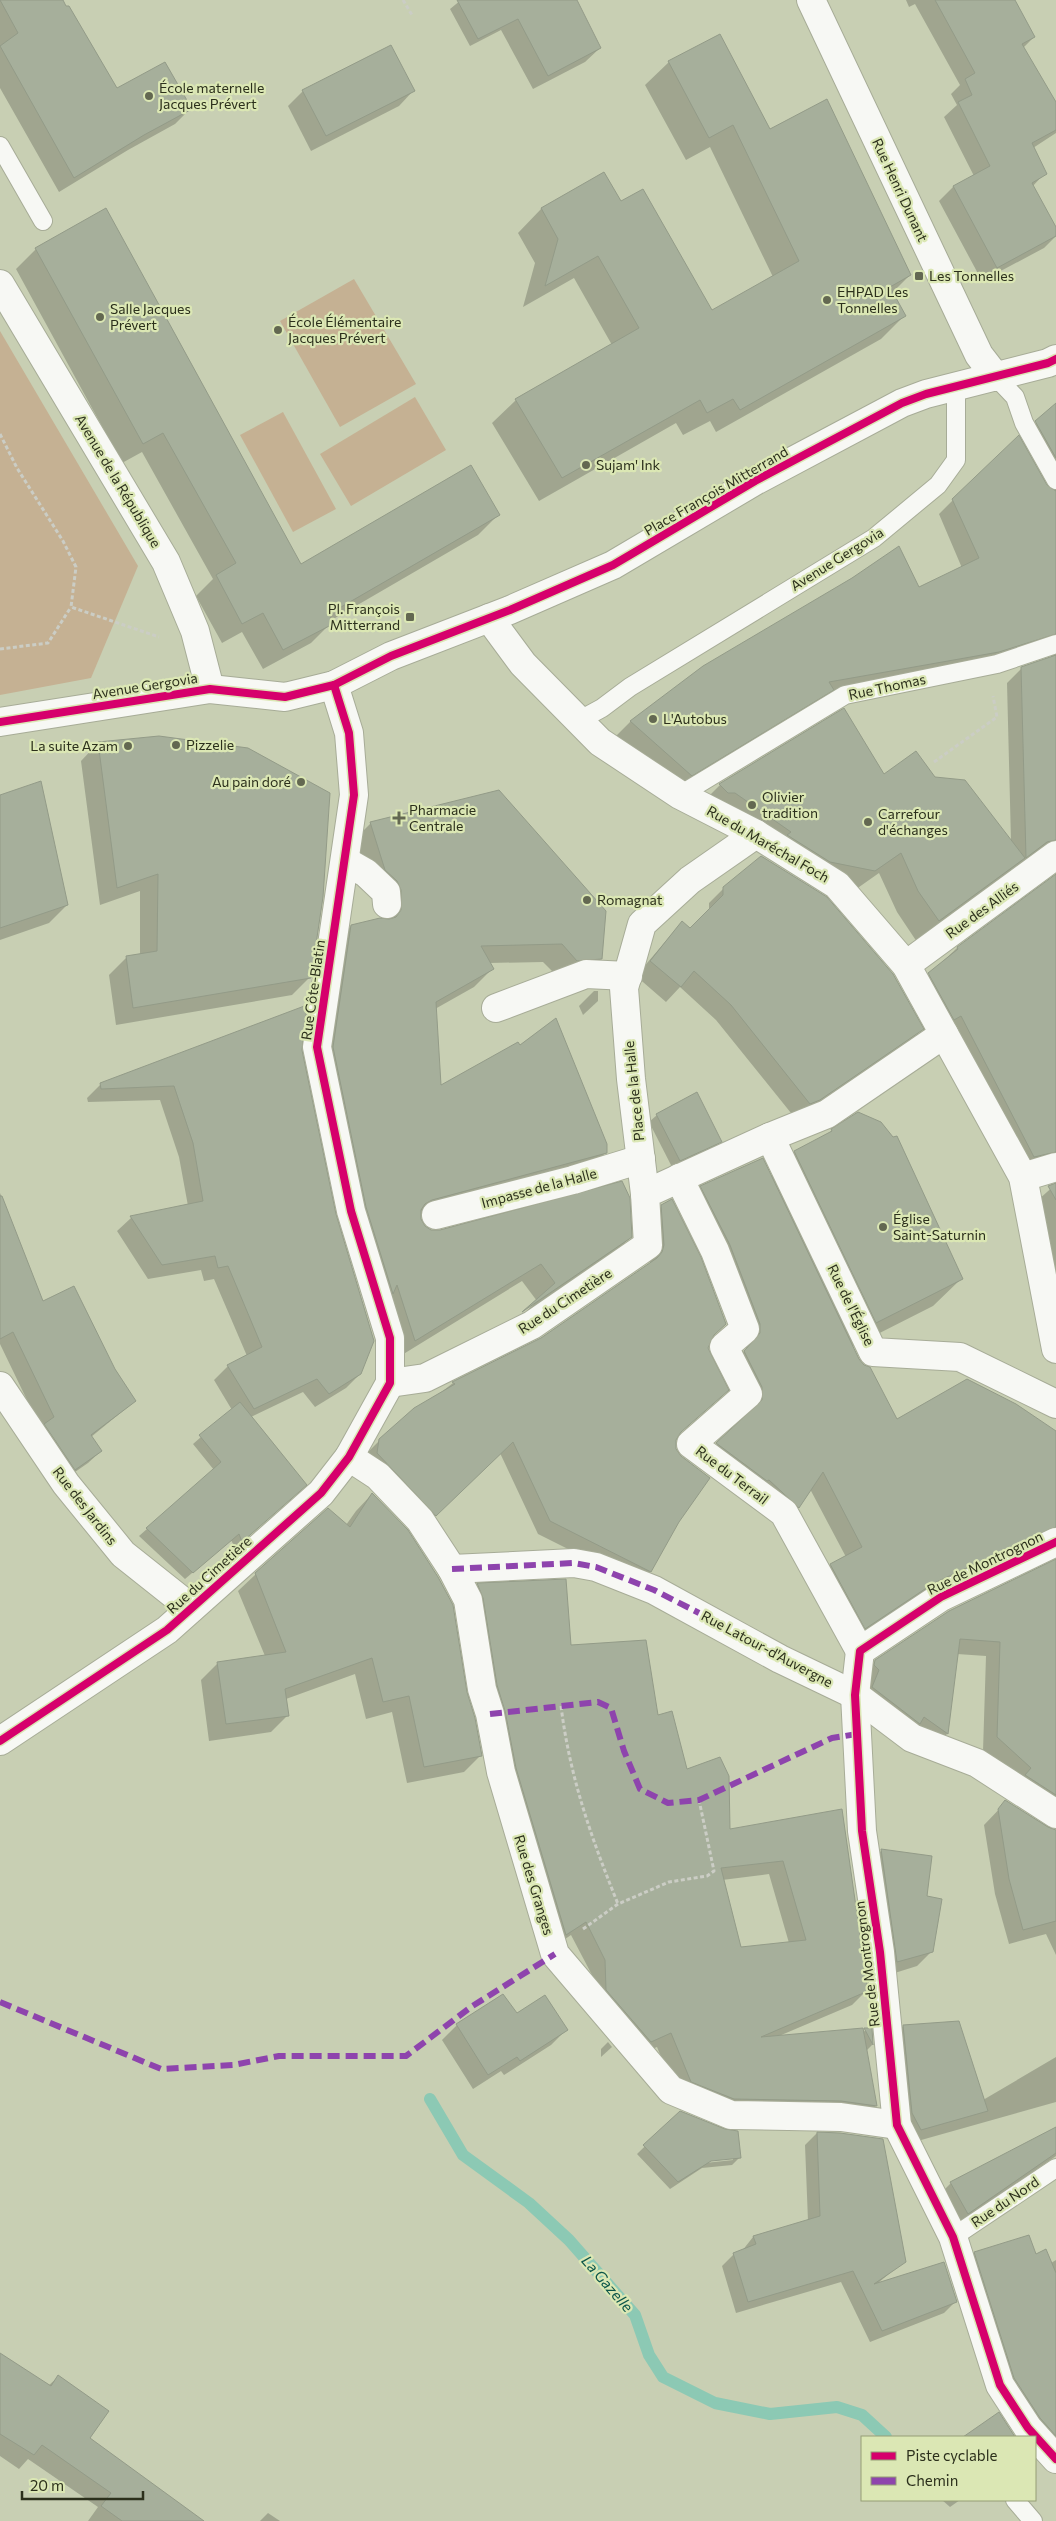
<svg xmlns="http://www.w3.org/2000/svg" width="1056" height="2521" viewBox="0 0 1056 2521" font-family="Commissioner,sans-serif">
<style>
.green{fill:#c5b193}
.shadow{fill:#0003;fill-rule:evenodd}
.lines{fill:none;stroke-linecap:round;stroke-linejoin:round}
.stream{stroke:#8cc9b4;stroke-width:12}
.building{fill:#a6af9b;stroke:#939b88;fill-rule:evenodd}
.lane-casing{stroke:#a7ac97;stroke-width:20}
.street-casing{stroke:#a7ac97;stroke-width:30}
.secondary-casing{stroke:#a7ac97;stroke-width:30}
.path{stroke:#cbcdc5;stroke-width:3;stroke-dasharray:4 2.5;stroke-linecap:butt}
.lane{stroke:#f7f8f4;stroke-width:18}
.street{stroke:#f7f8f4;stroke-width:28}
.secondary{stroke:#f7f8f4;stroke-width:28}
.quiet{stroke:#8e44ad;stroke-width:6;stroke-dasharray:12 6;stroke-linecap:butt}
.cycleway-casing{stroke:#dbe7b4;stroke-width:11}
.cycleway{stroke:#d6006c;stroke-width:8}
.poi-dot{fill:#636851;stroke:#dbe7b4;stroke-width:2}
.labels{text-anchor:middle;stroke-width:4.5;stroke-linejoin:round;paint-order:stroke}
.poi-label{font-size:14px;fill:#2c301c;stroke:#dbe7b4;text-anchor:start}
.street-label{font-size:14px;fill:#2c301c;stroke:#dbe7b4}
.water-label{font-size:15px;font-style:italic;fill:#0b5549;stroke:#dbe7b4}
</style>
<rect width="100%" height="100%" fill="#c8cfb3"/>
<g class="green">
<path d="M354,279l62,105 -76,43 -60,-106z"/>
<path d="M0,331l138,235 -47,112 -91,17z"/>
<path d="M415,397l31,53 -95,56 -31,-52z"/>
<path d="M283,412l53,97 -43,23 -53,-97z"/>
</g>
<g class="shadow">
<path d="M0,0h61l55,90 74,19 -15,15 -47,26 -69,42 -59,-104z"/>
<path d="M461,0h113l26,48 -15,14 -52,27 -32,-59 -31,16 -20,-37z"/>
<path d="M906,0h108l20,37 -11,11 33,56v29l-23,15 12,25 -13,14 24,43v6l-12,12 -62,33 -43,-80 14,-14 21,-11 -30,-59 13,-12 -6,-11 9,-9 -45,-81 -6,3z"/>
<path d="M669,62l100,69 141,144 -18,18 12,23 -23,23 -165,93 -6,-11 -27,14 -7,-12 -137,78 -47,-78 24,-23 96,-55 -38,-67 -51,29 12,-44 -17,-30 23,-24 63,-35 16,29 91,109 62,-35 -63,-130 -24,13 -41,-75z"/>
<path d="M303,91h110l-14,15 -88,45 -23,-45z"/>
<path d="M36,249l265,316 197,-50 -20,20 -148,86 1,2 -20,20 -48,26 -21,-37 -20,11 -26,-47 17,-17 -71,-127 -20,11 -106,-194z"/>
<path d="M1056,405v459l-44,5 -10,10 -85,63 -20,-30 -18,-39 -27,19 -153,-86 21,-21 163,-9 51,2 77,64 -4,-159 15,-15 30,-10 -4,-8 -64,16 -156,27 -10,11 -141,85 -61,-53 14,-14 74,-55 214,-78 44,-21 -23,-54 14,-14 93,-14 6,4 -30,-54z"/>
<path d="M98,743l212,234 -18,18 -176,30 -7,-50 18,-18 13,-2v-64l-40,14 -19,-144z"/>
<path d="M0,796l67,109 -18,18 -49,17z"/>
<path d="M371,823l230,136 -19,18 -23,1 -16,-16 -54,1 3,6 -18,18 -39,22 5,78 166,65 -18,19 -168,45 4,10 7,5 200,6 -19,18 -98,68 23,-22 -15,-20 -125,77 -82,-293 18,-120 18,-19 34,-6 -1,-11 -31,-68z"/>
<path d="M1056,876v299l-37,-4 -104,-183 42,-40z"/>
<path d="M724,888l198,141 -15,15 -104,71 -8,3 -79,-98 -36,-33 -14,15 -30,-26 46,-54 8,8 19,-19v-8z"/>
<path d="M594,991h4v10l-15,14 -4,-9z"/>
<path d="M300,1050l60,324 -14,14 -31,19 -12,-15 -52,25 47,75 -63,56 -4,-8 -46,39 -46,-43 75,-66 -21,-26 39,-34 -18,-30 14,-14 19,-10 -33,-77 -10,2 -3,-11 -53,9 -31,-48 14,-13 57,-12 -9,-49 -19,-57 -72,2 -1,-4 14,-14z"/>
<path d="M657,1115l63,27 -7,7 -41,18 -23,-45z"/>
<path d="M832,1130l129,149 -28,27 -81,41 44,74 160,13v116l-205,92 -35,-63 15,-14 15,-8 -36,-68 -12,18 -14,14 -81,-63 46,-44 -1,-12 -18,-36 16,-17v-10l-59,-138 14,-14 69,-10 25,-25 31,-16z"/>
<path d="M1056,1184v108l-18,-92z"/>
<path d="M0,1193l42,109 72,68 21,31 -44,36 10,14 -13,12 -26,18 -21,-52 -41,-85z"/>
<path d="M662,1206l49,132 -36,101 3,83 -28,49 -12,13 -100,-50 -38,-81 -78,75 -55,-75 13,-13 73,-57 88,-44 109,-75 -1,-45z"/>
<path d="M372,1494l93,198 16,63 -17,17 -57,11 -15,-71 -26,7 -11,-45 -69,25 2,16 -17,17 -62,9 -8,-61 17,-17 47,-7 -27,-65 18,-17 90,-49 10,-14z"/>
<path d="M1056,1561v261l-73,-71 3,-95 -29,-2 -10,80 -14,14 -74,-45 2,-27 15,-15z"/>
<path d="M565,1580l4,66 88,70 29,55 43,59 112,-19 26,179 -15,15 -73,31 83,-4 9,-3 1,16 -6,6 10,55 -14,14 -185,-24 -20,-49 -21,9 -43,-52 -1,-29 -21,-40 -19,13 -88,-349 14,-14zM769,1874l20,69 -49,6 -18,-69z"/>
<path d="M1006,1802l50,29v124l-10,-21 -37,10 -14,-50 -11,-69z"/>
<path d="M881,1851l50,6 -6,40 7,54 -15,15 -35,11 -16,-111z"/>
<path d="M516,2015l50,15 -15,15 -47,30 -3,-4 -28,18 -31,-49 15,-15z"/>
<path d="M903,2026l80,74 73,-43v45l-149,42 -18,-103z"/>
<path d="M608,2042l4,5 -11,10v-8z"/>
<path d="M680,2112l59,46 -7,7 -30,3 -32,21 -33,-35zM733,2158v2l-28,3 -1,-3z"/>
<path d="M1056,2128v28l-104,72 -16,-30 15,-15z"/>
<path d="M817,2133l87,128 -27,23 79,17 -12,12 -74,29 -29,-60 -105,31 -14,-47 12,-12 8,-3 11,-14 55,-16 -3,-76z"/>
<path d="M975,2253l61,2 15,8 5,-3v207l-100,-195z"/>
<path d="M0,2355l48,31 10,-9 30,61 85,83h-85l10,-14 -70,-48 -9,10 -19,-13z"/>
<path d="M999,2414l16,23h-50z"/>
<path d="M942,2500h18l-10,7z"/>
<path d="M268,2513l12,8h-20z"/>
</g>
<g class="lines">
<path class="stream" d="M430,2099l33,56 66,48 40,37 66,75 14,40 14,22 52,26 55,11 67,-7 25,8 24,22"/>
</g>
<g class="building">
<path d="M0,0h63l3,6h3l48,82 48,-26 27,47 -48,26 -70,43 -74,-132 18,-13z"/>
<path d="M457,0h120l24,48 -53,28 -30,-57 -40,20z"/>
<path d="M935,0h80l20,37 -13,7 34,58v28l-24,13 15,31 -15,9 24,44v9l-59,32 -44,-82 37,-20 -32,-64 14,-7 -7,-16 10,-6z"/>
<path d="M720,34l50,95 57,-30 84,176 -21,12 16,29 -166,94 -7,-11 -26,14 -7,-13 -138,78 -47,-79 124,-71 -41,-72 -53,30 13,-47 -17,-31 63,-36 17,29 22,-12 69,121 87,-49 -66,-136 -24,13 -41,-77z"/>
<path d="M391,45l24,46 -89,45 -24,-46z"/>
<path d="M106,208l195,356 170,-99 29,50 -171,99 4,10 -50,26 -20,-37 -21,11 -26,-49 20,-12 -73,-130 -20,11 -108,-196z"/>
<path d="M1056,403v55l-21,-37z"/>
<path d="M1019,435l28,50 9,6v143l-57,18 -170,30 5,8 -142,86 -62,-55 73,-55 149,-88 47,-32 20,41 60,-29 -27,-59z"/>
<path d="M1056,655v185l-9,2 -21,16 -5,-191z"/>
<path d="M844,708l40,66 32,-23 19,26 30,3 60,78 -86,63 -21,-30 -17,-38 -26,18 -45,-9 -43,-27 4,-3 -56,-39h-7l-9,-9z"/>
<path d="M159,736l89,12 82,45 -7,104 -12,81 -178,30 -7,-52 31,-5 1,-77 -41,14 -19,-146z"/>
<path d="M41,781l27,124 -68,23v-133z"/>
<path d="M499,790l107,121 -4,48 -25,2 -15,-17 -81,2 13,23 -58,33 5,83 77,-43 2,3 36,-27 51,126v9l-175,47 -7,4 -4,6v9l4,7 6,4h9l182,-49 8,17 2,39 -110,75 33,-29 -14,-19 -126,77 -18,-56 -4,9 -27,-87 -33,-160 18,-122 29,-7 9,1 7,-2 5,-7v-20l-4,-9 -12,-11 -15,-48z"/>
<path d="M761,856l66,41 66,77 31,55 -104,71 -10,4 -79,-99 -37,-34 -13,16 -31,-26 32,-40 8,7 33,-33v-8z"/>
<path d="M1056,874v278l-22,5 -73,-141 -7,4 -26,-47 30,-24 -1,-2z"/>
<path d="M307,1005l-5,45 34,164 38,127 -13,33 -32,20 -12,-15 -63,30 -27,-44 35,-18 -34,-81 -10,2 -3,-12 -53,9 -32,-49 73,-15 -10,-58 -19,-57 -73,3 -1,-6z"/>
<path d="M697,1092l25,50 -42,19 -24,-47z"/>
<path d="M858,1112l23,10 12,15 4,-1 66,143 -87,44 -82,-172 38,-20 -1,-2z"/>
<path d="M763,1158l96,201 5,6 6,2 27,52 70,-40 49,25 40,27v96l-122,56 -69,46 -35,-65 32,-17 -39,-75 -24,36 -30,-28 -2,1 -51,-38 46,-43v-13l-18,-36 16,-18v-9l-30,-79 -30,-59z"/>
<path d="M1056,1183v17l-8,-14z"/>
<path d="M0,1196h2l41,105 31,-15 41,83 21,32 -45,34 11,16 -27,19 -31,-46 10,-7 -41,-85 -13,7z"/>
<path d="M672,1199l29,58 25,67 -12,11 -6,13 21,42 -48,42 -5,8v9l5,7 29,22 -31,44 -28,50 -101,-51 -37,-79 -77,74 -59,-63 2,-14 35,-31 41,-24 -3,-2 89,-44 116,-80 5,-6 2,-7 -3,-40z"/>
<path d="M240,1402l67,83 -65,57 -3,-8 -46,39 -47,-45 75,-66 -22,-27z"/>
<path d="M372,1493l36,37 30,47 15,28 14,87 8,26 7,38 -58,11 -15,-71 -26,6 -11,-44 -87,31 4,27 -63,8 -9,-62 69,-10 -31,-79 73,-65 22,19z"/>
<path d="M1056,1559v236l-31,-20 6,-7 -34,-31 3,-95 -40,-3 -12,95 -24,-17 -4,7 -48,-37 7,-17 -5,-5 1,-5 74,-49z"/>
<path d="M566,1579l5,66 75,-5 12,75 14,-4 15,58 33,-12 9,19 1,53 112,-20 26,182 -107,46 102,-9 14,78 -36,-5 -107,-2 -43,-17 -20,-49 -20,9 -45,-52 -1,-30 -19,-38 -20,13 -50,-167 -11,-57 -8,-26 -14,-87 -6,-15zM783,1861l23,79 -65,7 -20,-79z"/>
<path d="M1005,1800l43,27 8,3v91l-33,9 -14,-51 -11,-70z"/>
<path d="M881,1849l51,7 -5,40 15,3 -9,53 -36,10z"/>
<path d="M503,1994l14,19 28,-18 23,35 -48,31 -3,-4 -29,18 -32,-51z"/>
<path d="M959,2021l29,90 -67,19 -9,-17 -9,-88z"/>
<path d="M864,2028h8l1,17z"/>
<path d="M680,2111l45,18 13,2 3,27 -30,3 -33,21 -35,-37z"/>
<path d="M1056,2127v26l-88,61 -18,-32z"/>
<path d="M817,2132l23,1 43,6 23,123 -32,22 70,-22 13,40 -75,29 -29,-60 -105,31 -15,-49 23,-9 -3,-8 67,-20z"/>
<path d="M1029,2235l7,19 10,-5 10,24v163l-16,-18 -26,-40 -40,-126z"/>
<path d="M0,2353l51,33 7,-11 51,36 -19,27 114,83h-82l-21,-15 10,-13 -69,-48 -8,10 -34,-21z"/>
<path d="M999,2412l16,25h-52z"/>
</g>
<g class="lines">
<g class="lane-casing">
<g id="lane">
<path d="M0,146l43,75"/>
<path d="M996,377l19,20 9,26 32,57"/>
<path d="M580,720l22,-12 28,-21 244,-149 64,-53 18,-25v-72"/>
<path d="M680,795l165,-100 152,-31 59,-20"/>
<path d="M953,2237l103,-69"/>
<path d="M1015,2500l18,21"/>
</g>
</g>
<g class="street-casing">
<g id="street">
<path d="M811,0l168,355 17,22"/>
<path d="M0,284l166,278 29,69 15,58"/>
<path d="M489,618l34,46 77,78 80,53 76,39 81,51 69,80 117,212 33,172"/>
<path d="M345,861l21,12 20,19 1,12"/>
<path d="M906,965l150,-110"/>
<path d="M496,1008l90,-34 42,2"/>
<path d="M770,1137l103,215 87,5 96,47"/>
<path d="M1023,1177l33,-10"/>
<path d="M679,1178l36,73 30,78 -21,18 24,47 -57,50 93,69 76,138"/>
<path d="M645,1194l-14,-115 -7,-91 18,-64 48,-44 66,-46"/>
<path d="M436,1215l137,-35 68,-21"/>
<path d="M390,1383l35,-5 107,-53 116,-80 -3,-51 125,-57 57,-23 117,-80"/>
<path d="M0,1386l66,98 57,70 68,54"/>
<path d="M349,1457l29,19 42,44 32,49 16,31 14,89 8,25 11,58 54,182 116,136 60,25 110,2 56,8"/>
<path d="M1056,1542l-115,55 -81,54 -5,44 7,136 18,121 17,173 56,112 47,148 28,43 28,31"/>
<path d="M452,1569l122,-6 22,4 58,23 126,69 75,36 57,43 65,25 79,51"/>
<path d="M0,1741l167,-111 154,-137 28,-36 41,-74v-45l-39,-127 -34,-164 37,-252 -5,-62 -15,-48"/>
</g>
</g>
<g class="secondary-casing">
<path id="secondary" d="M0,722l210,-33 75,8 49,-12 57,-29 119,-46 103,-45 142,-84 147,-78 24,-9 122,-31 8,-4"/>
</g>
<g class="path">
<path d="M403,0l9,15"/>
<path d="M0,434l17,34 46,73 13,26 -5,40 88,30"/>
<path d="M0,649l48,-6 23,-36"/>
<path d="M934,762l63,-45 -4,-21"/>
<path d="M561,1706c9,72 30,131 57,198"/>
<path d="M583,1929l35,-25 51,-22 38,-6 7,-5 -15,-71"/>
</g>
<use href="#lane" class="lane"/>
<use href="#street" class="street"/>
<use href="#secondary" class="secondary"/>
<g class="quiet">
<path d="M452,1569l122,-6 22,4 58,23 45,23"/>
<path d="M490,1714l108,-12 13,6 13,43 16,38 28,14 31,-3 133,-62 25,-4"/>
<path d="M0,2002l161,67 72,-4 46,-9h127l65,-49 84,-53"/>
</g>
<g class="cycleway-casing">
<g id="cycleway">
<path d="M0,722l210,-33 75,8 49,-12 57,-29 119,-46 103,-45 142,-84 147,-78 24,-9 122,-31 8,-4"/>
<path d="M1056,1542l-115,55 -81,54 -5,44 7,136 18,121 17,173 56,112 47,148 28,43 28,31"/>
<path d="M0,1741l167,-111 154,-137 28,-36 41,-74v-45l-39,-127 -34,-164 37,-252 -5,-62 -15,-48"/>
</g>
</g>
<use href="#cycleway" class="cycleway"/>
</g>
<g class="poi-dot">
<circle cx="149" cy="96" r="5"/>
<rect x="914" y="271" width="10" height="10" rx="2.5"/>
<circle cx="827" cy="300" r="5"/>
<circle cx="100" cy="317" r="5"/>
<circle cx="278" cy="330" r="5"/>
<circle cx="586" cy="465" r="5"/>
<rect x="405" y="612" width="10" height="10" rx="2.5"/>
<circle cx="653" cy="719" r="5"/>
<circle cx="176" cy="745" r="5"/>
<circle cx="128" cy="746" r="5"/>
<circle cx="301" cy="782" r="5"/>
<circle cx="752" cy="805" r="5"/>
<path d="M396.5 810.5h5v5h5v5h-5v5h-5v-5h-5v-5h5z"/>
<circle cx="868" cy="822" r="5"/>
<circle cx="587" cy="900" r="5"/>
<circle cx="883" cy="1227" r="5"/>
</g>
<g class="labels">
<g class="poi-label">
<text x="159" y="93">École maternelle<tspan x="159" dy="16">Jacques Prévert</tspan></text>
<text x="929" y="281">Les Tonnelles</text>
<text x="837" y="297">EHPAD Les<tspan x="837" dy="16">Tonnelles</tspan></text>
<text x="110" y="314">Salle Jacques<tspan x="110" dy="16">Prévert</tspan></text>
<text x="288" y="327">École Élémentaire<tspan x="288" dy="16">Jacques Prévert</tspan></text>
<text x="596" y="470">Sujam' Ink</text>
<text x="400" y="614" text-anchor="end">Pl. François<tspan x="400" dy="16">Mitterrand</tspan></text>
<text x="663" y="724">L'Autobus</text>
<text x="186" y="750">Pizzelie</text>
<text x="118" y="751" text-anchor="end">La suite Azam</text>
<text x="291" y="787" text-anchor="end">Au pain doré</text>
<text x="762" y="802">Olivier<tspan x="762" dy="16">tradition</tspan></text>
<text x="409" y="815">Pharmacie<tspan x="409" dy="16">Centrale</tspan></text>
<text x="878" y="819">Carrefour<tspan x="878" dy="16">d'échanges</tspan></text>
<text x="597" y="905">Romagnat</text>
<text x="893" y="1224">Église<tspan x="893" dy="16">Saint-Saturnin</tspan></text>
</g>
<g class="street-label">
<text transform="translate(900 190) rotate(65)" y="5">Rue Henri Dunant</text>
<text transform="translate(118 481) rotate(59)" y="5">Avenue de la République</text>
<text transform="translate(716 491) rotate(-30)" y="5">Place François Mitterrand</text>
<text transform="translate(837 559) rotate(-32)" y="5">Avenue Gergovia</text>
<text transform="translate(145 686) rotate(-9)" y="5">Avenue Gergovia</text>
<text transform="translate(887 687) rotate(-12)" y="5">Rue Thomas</text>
<text transform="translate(768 844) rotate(30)" y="5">Rue du Maréchal Foch</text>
<text transform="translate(982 910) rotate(-36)" y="5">Rue des Alliés</text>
<text transform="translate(313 990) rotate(-82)" y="5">Rue Côte-Blatin</text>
<text transform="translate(634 1091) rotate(-96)" y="5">Place de la Halle</text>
<text transform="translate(539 1188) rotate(-15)" y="5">Impasse de la Halle</text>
<text transform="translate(565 1301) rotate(-33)" y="5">Rue du Cimetière</text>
<text transform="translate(851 1305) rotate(64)" y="5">Rue de l'Église</text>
<text transform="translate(732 1475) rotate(37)" y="5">Rue du Terrail</text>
<text transform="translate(85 1506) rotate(52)" y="5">Rue des Jardins</text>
<text transform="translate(985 1563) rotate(-26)" y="5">Rue de Montrognon</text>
<text transform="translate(209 1575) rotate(-42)" y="5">Rue du Cimetière</text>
<text transform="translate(767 1649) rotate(28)" y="5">Rue Latour-d'Auvergne</text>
<text transform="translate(534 1885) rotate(73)" y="5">Rue des Granges</text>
<text transform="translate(867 1964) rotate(-97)" y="5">Rue de Montrognon</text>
<text transform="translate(1005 2202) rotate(-34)" y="5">Rue du Nord</text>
</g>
<g class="water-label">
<text transform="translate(607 2284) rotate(49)" y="5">La Gazelle</text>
</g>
</g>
<rect x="861" y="2436" width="175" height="65" fill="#dbe7b4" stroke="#959e77"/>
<rect x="871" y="2452" width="25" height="8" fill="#d6006c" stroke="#959e77"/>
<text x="906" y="2461" font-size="15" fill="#2c301c">Piste cyclable</text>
<rect x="871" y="2477" width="25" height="8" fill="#8e44ad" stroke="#959e77"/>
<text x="906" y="2486" font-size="15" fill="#2c301c">Chemin</text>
<path d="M22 2491v8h121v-8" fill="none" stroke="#2c301c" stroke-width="2.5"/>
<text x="30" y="2491" font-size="15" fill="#2c301c" stroke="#dbe7b4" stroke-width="4" paint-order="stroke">20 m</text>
</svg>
